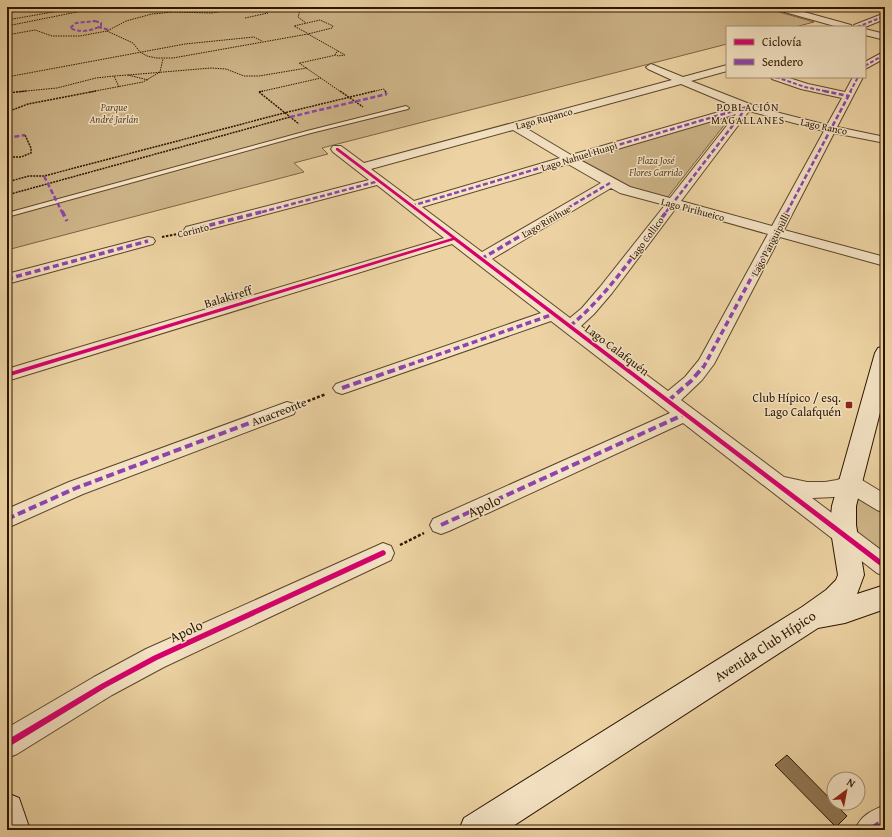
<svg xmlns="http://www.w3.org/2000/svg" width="892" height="837" viewBox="0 0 892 837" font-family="'Gentium Book Plus',serif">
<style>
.green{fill:#ccb387;stroke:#7c6444}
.building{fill:#917855;stroke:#2d1600}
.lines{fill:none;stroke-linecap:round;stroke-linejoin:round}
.lane-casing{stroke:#5d4529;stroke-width:2}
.street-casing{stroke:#5d4529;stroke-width:2}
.secondary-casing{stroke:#2d1600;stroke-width:2}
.path-far3{stroke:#2d1600;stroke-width:1;stroke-dasharray:1.5 1;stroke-linecap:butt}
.path-far2{stroke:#2d1600;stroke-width:1.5;stroke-dasharray:2 1;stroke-linecap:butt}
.path-far1{stroke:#2d1600;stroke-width:2;stroke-dasharray:2.5 1.5;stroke-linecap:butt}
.path{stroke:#2d1600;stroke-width:2.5;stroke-dasharray:3 2;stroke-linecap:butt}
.lane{fill:#f3e2c3;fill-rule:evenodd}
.street{fill:#f3e2c3;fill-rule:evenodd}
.secondary{fill:#f3e2c3;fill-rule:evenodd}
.quiet-far4{stroke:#8e44ad;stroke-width:2;stroke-dasharray:4 2;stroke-linecap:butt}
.quiet-far3{stroke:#8e44ad;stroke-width:2.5;stroke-dasharray:5 2.5;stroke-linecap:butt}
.quiet-far2{stroke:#8e44ad;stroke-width:3.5;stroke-dasharray:6 3.5;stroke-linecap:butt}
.quiet-far1{stroke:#8e44ad;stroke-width:4;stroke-dasharray:8 4;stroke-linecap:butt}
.quiet{stroke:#8e44ad;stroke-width:5.5;stroke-dasharray:11 5.5;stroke-linecap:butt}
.cycleway-casing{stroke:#f3e2c3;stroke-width:3}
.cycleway{fill:#d6006c;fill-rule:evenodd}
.poi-dot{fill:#8f2418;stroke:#f3e2c3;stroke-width:1.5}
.labels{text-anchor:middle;stroke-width:3;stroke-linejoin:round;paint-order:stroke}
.far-park-label{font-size:10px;font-style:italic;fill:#5d4528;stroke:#f3e2c3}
.far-street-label{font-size:10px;fill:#2d1600;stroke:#f3e2c3}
.far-neighbourhood-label{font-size:11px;letter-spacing:1px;fill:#2d1600;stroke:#f3e2c3}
.street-label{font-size:12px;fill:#2d1600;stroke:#f3e2c3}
.poi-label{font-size:12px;fill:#2d1600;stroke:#f3e2c3;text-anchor:end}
.near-street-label{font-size:14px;fill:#2d1600;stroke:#f3e2c3}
</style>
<rect width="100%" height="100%" fill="#edd3a3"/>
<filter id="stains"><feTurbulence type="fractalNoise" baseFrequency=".005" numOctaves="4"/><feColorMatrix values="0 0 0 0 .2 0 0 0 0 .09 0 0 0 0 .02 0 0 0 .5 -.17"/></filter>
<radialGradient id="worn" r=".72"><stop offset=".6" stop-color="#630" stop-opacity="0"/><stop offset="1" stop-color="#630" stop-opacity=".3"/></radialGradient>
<g class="green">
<path d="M42,7h720l52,15 -19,5h-68v17l-405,104 6,6 -34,9 10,9 -297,78v-237z"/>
<path d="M724,117l5,2 -62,79 -36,-10 -25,-11 -24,-17z"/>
<path d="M852,498l10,1 23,14v38l-9,-4 -20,-13z"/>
</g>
<path class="building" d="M787,755l60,61 -11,11 -61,-62z"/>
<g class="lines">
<g class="lane-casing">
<path id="lane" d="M406,106l3,2 -1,1 -97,24 -304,84v-4l300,-82z"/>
</g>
<g class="street-casing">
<g id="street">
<path d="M773,7h13l65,18 1,2h-14l-64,-18z"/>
<path d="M885,13v6l-20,8h-12l1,-2z"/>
<path d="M865,29l20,5v6l-20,-5z"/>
<path d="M885,51v7l-20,11v-7z"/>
<path d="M651,64l32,13 44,-12v6l-36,10 69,27 67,17 15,-27 -41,-9 -29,-10 -1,-2h15l22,7 37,8 8,-15h10l-26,50 48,10v6l-51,-10 -50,97 101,27v9l-105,-29 -66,127 -12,16 -21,20 103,77 23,5h18l12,-2 13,-5 7,2 28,17v19l-8,-3 -28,-17 -15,4 -22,1 73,55v23l-8,-3 -194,-150 -234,108 -8,3 -8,-3 -3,-6 3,-6 237,-106 -119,-92 -203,71 -6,2 -6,-2 -3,-4 3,-4 205,-71 -89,-69 -445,137v-12l437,-131 -67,-53 -186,49 -5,-1 -2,-3 2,-3 183,-47 -36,-28 -2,-3 2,-3h8l23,17 308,-83 -24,-11 -2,-2zM681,84l55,23 -165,48 -47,-28zM749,111l75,20 -52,95 -91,-25zM736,114l-66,84 -40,-11 -50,-27zM513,130l47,28 -146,43 -43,-32zM568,164l33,19 -119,69 -60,-45zM611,188l9,5 45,12 -65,82 -18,21 -12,10 -78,-59zM676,208l92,26 -69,126 -14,17 -17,14 -87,-65 13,-12 18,-21z"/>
<path d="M148,237l5,1 2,3 -2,3 -146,40v-10z"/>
<path d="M287,402l7,2 2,5 -2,5 -211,80 -76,34v-19l62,-27z"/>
<path d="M383,543l8,3 3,7 -3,7 -227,107 -52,28 -95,59 -10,4v-30l87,-51 52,-28z"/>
<path d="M885,805v25h-30c6,-15 16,-19 30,-25z"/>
</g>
</g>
<g class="secondary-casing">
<g id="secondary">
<path d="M885,346v47l-29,113v19l8,50 -7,19 28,-9v24l-40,14 -27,5 -311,202h-48l5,-12 338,-211 24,-17 10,-10 2,-5 -8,-50 2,-19 43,-153 3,-5z"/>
<path d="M7,793l12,5 11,32h-23z"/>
</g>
</g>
<g class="path-far3">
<path d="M301,7l-3,10 8,6"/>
<path d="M245,18l23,-5 -11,-6"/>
<path d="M7,20l75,-13"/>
<path d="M7,26l95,-19"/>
<path d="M7,29l5,5"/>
<path d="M107,31l26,12 7,9 7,4 9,2h17l135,-24 24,-6 1,-2 -13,-6 -26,6 13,7"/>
<path d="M308,34l30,17"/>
<path d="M7,35l28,-5 17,6h28l27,-5 19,-10 26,-7 21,-2 39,1 35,-6"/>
<path d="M338,51l7,4 -7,1 -3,-2z"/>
<path d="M299,63l42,29"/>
<path d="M300,63l36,-8"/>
<path d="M128,75l83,-7 15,1 18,7h15l48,-8"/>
<path d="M7,77l178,-33 69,-7 8,4"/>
<path d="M119,87l-5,-11 14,-1 20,5"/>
<path d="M16,92l41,-4 39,-10 18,-2"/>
<path d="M90,92l53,-10 17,-10 3,-13"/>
<path d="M259,92l62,-14"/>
<path d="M371,92l13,-3 2,3"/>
</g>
<g class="path-far2">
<path d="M340,91l23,16"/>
<path d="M385,91l2,3"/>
<path d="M259,92l4,-1"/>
<path d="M259,92l40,32"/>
<path d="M7,93l19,-2"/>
<path d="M7,112l21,-8 68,-13"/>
<path d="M7,157h14l10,-4v-5l-6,-13"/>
<path d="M7,182l22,-6h15l240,-63 91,-22"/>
<path d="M7,195l283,-78"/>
</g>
<path class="path-far1" d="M162,237l15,-3"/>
<g class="path">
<path d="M303,403l23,-9"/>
<path d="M400,545l24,-12"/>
</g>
<use href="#lane" class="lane"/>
<use href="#street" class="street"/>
<use href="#secondary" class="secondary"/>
<g class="quiet-far4">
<path d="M95,21l6,2v3c-10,5 -21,7 -31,2l6,-5z"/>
<path d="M98,27l12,3"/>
<path d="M857,27l28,-11"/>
<path d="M865,66l20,-12"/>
<path d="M776,77l29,10 24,5"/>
<path d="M850,92l8,-15"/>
</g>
<g class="quiet-far3">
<path d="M824,91l24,5"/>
<path d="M290,117l97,-23"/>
<path d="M7,138l18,-3"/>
<path d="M44,176l18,36"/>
<path d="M411,206l336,-99"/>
<path d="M262,212l117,-31"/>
<path d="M561,212l49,-29"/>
<path d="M666,212l81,-105"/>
<path d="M787,212l64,-121"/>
</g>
<g class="quiet-far2">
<path d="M62,211l5,10"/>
<path d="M191,230l74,-19"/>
<path d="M481,259l82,-48"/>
<path d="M7,279l141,-38"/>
<path d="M570,326c39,-32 67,-76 97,-115"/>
<path d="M400,368l154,-54"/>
<path d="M703,368l84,-157"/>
</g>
<g class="quiet-far1">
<path d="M342,388l61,-21"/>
<path d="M668,401l23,-20 12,-14"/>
<path d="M7,519l69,-31 211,-79"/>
<path d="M441,525l244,-111"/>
</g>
<path class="quiet" d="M870,830l15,-10"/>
<g class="cycleway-casing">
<g id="cycleway">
<path d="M336,148h2l547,415v6l-2,-1 -429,-328 -447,137v-4l445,-135 -116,-88z"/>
<path d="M383,550l2,1 1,2 -1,2 -228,105 -52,28 -98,60v-8l94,-56 52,-28z"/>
</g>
</g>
<use href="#cycleway" class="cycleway"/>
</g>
<rect class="poi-dot" x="845" y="401" width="8" height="8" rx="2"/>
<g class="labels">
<g class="far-park-label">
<text x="114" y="111">Parque<tspan x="114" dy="12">André Jarlán</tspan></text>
<text x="656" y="164">Plaza José<tspan x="656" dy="12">Flores Garrido</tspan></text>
</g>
<g class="far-street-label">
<text transform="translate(544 118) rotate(-15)" y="4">Lago Rupanco</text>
<text transform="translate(824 126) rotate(12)" y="4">Lago Ranco</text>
<text transform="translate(579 156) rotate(-17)" y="4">Lago Nahuel Huapi</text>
<text transform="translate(693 209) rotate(15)" y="4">Lago Pirihueico</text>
<text transform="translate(546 221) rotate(-30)" y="4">Lago Riñihue</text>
<text transform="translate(193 230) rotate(-14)" y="4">Corinto</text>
<text transform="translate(646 238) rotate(-53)" y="4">Lago Collico</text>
<text transform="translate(770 244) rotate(-62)" y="4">Lago Panguipulli</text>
</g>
<g class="far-neighbourhood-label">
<text x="748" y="111">POBLACIÓN<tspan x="748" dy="13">MAGALLANES</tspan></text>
</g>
<g class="street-label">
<text transform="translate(228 297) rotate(-17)" y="4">Balakireff</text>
<text transform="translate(617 350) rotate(37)" y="4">Lago Calafquén</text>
<text transform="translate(279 412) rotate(-21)" y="4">Anacreonte</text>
</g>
<g class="poi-label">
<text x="841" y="402">Club Hípico / esq.<tspan x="841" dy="14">Lago Calafquén</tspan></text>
</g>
<g class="near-street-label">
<text transform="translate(484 506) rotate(-25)" y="5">Apolo</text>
<text transform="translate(186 631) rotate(-25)" y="5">Apolo</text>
<text transform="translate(765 646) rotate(-33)" y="5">Avenida Club Hípico</text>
</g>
</g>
<rect width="892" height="837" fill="none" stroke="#edd3a3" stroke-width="24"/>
<rect x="8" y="8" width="876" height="821" fill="none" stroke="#2d1600" stroke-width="2"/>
<rect x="12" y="12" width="868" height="813" fill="none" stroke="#2d1600"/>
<rect x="726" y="26" width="140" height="52" fill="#f3e2c3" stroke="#a49075"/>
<rect x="734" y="39" width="20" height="6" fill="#d6006c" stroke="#a49075"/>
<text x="762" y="46" font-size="12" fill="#2d1600">Ciclovía</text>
<rect x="734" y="59" width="20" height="6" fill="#8e44ad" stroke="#a49075"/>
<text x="762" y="66" font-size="12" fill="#2d1600">Sendero</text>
<g transform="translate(846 791) rotate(32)"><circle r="19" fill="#f3e2c3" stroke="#a49075"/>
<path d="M0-3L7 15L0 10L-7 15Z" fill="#8f2418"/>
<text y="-6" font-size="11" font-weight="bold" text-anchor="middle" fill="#2d1600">N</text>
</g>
<rect width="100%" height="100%" filter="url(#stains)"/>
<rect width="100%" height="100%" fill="url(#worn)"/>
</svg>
